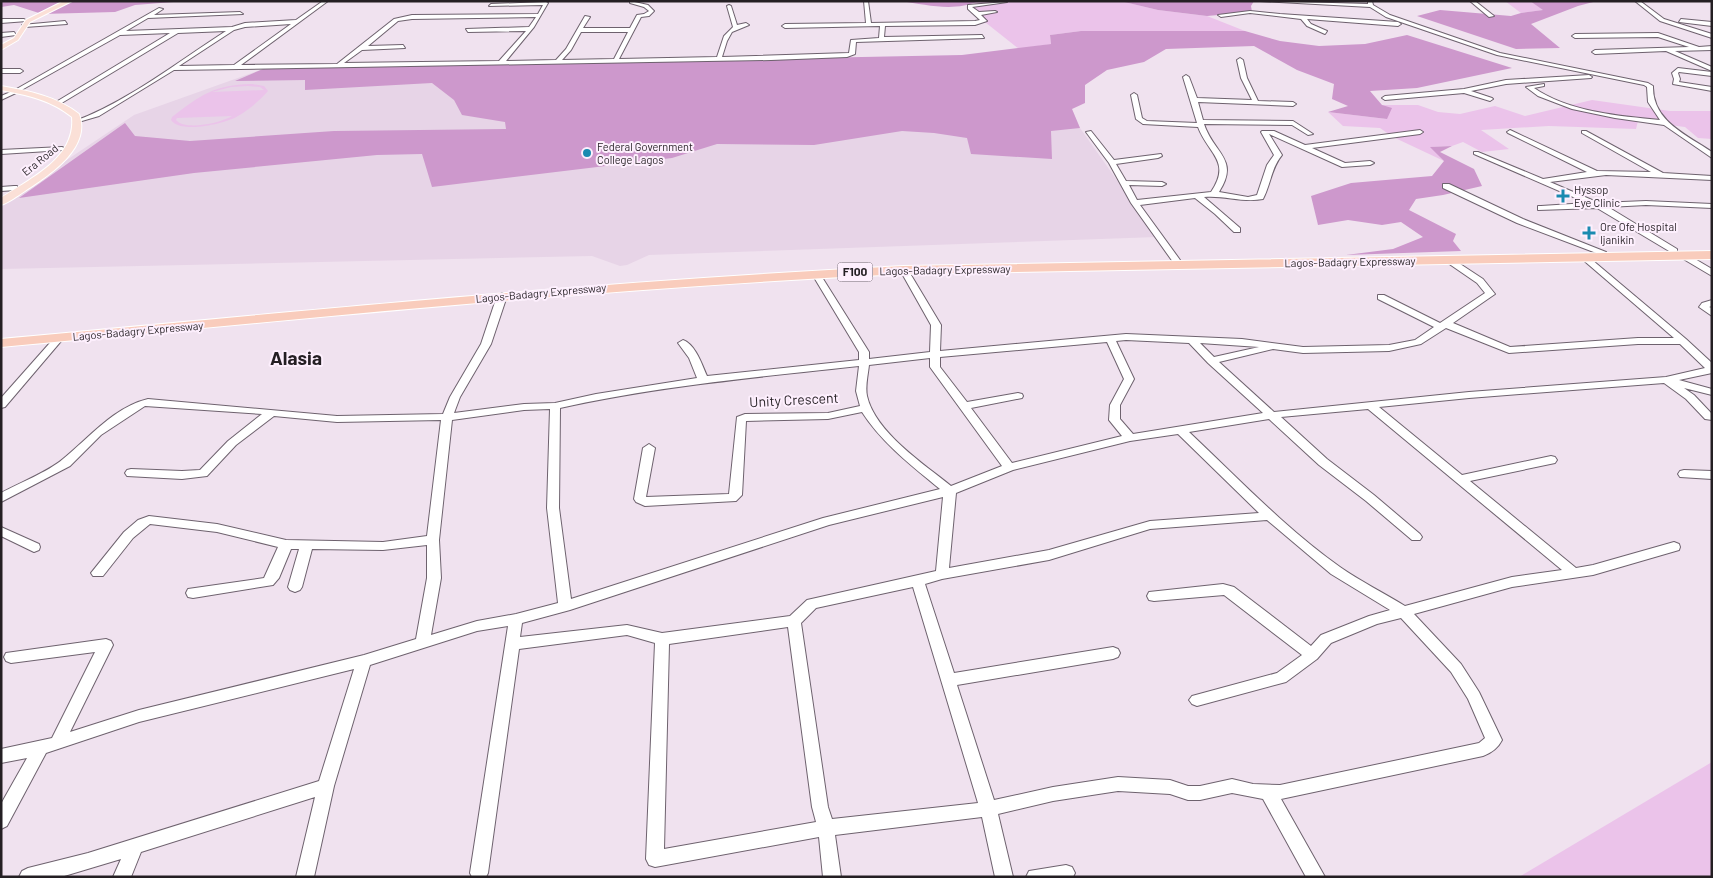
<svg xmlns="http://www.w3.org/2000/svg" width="1713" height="878" viewBox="0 0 1713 878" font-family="Barlow,sans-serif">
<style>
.built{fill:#e7d4e7}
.green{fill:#ebc3ea;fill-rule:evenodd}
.forest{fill:#cd98cc}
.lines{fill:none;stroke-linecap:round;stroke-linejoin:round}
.minor-casing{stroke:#6e626e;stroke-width:2}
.major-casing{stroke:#fff;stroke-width:2}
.highway-casing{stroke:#fff;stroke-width:2}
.minor{fill:#fff;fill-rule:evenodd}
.major{fill:#fbe0d7;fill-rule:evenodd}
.highway{fill:#f9ccbc;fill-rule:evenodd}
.poi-dot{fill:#1a8bb0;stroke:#fdeffd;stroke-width:2}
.labels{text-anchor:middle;stroke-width:4;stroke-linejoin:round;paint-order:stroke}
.far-poi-label{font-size:11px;fill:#241f23;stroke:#fdeffd;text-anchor:start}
.far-street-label{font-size:11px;fill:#241f23;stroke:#fdeffd}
.shield{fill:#fdeffd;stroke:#655d64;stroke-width:1}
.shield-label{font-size:12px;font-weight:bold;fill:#241f23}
.street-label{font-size:14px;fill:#241f23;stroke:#fdeffd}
.district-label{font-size:19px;font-weight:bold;fill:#241f23;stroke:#fdeffd}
</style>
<rect width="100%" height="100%" fill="#f0e2ef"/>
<path class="built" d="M263,69l809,40 8,19 77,109 -508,18 -22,10 -7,1 -28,-10 -591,13v-65l133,-89z"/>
<g class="green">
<path d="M979,1h141l38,9 49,6 38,15h-164l-31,4 1,9 -32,5 -53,-42z"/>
<path d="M1505,1h25l14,9 -23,3z"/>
<path d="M252,84l12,2 4,5c-8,9 -19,19 -30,25 -13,8 -58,18 -67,4l1,-3c29,-22 41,-32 80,-33zM248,86l12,1 4,3 -52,2 19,-5zM232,116c-11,7 -47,15 -56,4l1,-2z"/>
<path d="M1592,100l78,11h42v28l-14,-1 -13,-11 -47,-6 -2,8 -87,-3 -68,4 28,19 -27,3 -19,-10 -11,4 -21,1 13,14 -51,-24 -13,-9 -37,-2 -15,-14 59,7 -5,-14h36l20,7 22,2 35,-8 30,10z"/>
<path d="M1712,762v115h-193z"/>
</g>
<g class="forest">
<path d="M1,1h185l-51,4 -20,7 -73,2 -28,-9 -13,2z"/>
<path d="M901,1h78c-25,11 -52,4 -78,0z"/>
<path d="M1120,1h134l-3,5 1,6 -45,4 -49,-6z"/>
<path d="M1530,1h67l-19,5 -47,18 29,24 -44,1 -99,-33 23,-6 71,6 10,-3 22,-3z"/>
<path d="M1081,31h164l35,10 39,5 46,-2 42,-9 105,33 -95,20 -47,3 12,14 10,3 -5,11 -59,-7 20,-6 -16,-7 2,-15 -37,-14 -43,-24 -88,3 -22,13 -37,8 -22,15v18l-13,6 8,19 -29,3 1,28 -81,-5 -4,-16 -33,-5 -32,-2 -88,14 -97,-1 -45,14 -240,29 -10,-33 -45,1 -183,18 -175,25 106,-75 10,13 55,5 144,-10 172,-2 -1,-7 -43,-7 -8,-15 -22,-17 -127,7v-10l-70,1 28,-12 699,-14 89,-11 -1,-9z"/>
<path d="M1452,146l-12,6 34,17 8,17 -39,9 -27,4 -7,11 47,24 -3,7 8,10 -115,4 47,-6 30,-12 -22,-15 -19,3 -34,-5 -30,5 -7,-29 40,-13 81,-7 12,-15 -14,-14z"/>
</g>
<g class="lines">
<g class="minor-casing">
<g id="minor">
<path d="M323,1h5l-87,64 96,-1 57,-45 18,-4 126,-1 5,-9 -54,1 2,-2 55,-2 2,1 -14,24 -28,34 50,-1 10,-11 19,-33 5,1 -7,11h47l7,-13 7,-1 5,-3 -5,-4 -14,-4v-2l18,4 6,6 -5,5 -8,1 -22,42 98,-2 7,-21 9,-9 -6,-21 2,-1 2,1 6,19 9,-2 3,2 -17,7 -5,9 -5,16 127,-4 2,-13 28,-2 1,-12 -95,2 -3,-2 3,-2 81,-1 -2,-22h4l3,22 104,-2 5,-1 -12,-11v-4l39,-3 -35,5 7,5 16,-1 2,1 -16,3 6,6 -12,4 -90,1 -1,11 98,-2 2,3 -128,4 -1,12 -8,3 -76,3 -597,10 -75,46 -24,7v-2c52,-19 104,-60 151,-90l-48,2 -118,71h-4v-2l114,-69 -50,2 -102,57 -17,8v-4l12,-5 146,-83 4,1 -9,6 86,-3 3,2 -95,4 -22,13 106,-4 13,-4 51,-3zM536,17l-7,10 -63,2 2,3 58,-1 -27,30 -155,2 18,-13 43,-2 -2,-3 -35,1 30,-25 14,-2zM291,24l-57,41 -55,1 55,-36 11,-3zM581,32h47l-14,27 -52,1 9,-10z"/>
<path d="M1260,1l108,3v-3h4l1,4 17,10 110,38 148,30 5,3c-1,35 34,49 59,66v6l-48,-33 -49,-7 -43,-9 -34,-13 -12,-9 18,-3v2l-10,2c35,24 85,28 126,32l-12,-18 -1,-15 -3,-2 -147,-30 -111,-38 -16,-10z"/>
<path d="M1470,1h5l19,15 -5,1z"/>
<path d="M1635,1h5l24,18 48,15v4l-52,-17z"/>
<path d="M1250,11l30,3 118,8 3,2 -3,2 -91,-7 4,5 16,7 -2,3 -18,-8 -6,-7 -51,-6 -29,4 -3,-2z"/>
<path d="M1,19h23l3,2 -26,2z"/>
<path d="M1681,19l31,3v4l-33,-4z"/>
<path d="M65,21l2,3 -42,3 -3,-2z"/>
<path d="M14,32l2,3 -15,2v-4z"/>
<path d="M1658,33l41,14 13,-1v4l-37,1 37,16v4l-46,-20 -71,3 -3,-2 3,-2 94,-3 -31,-10 -83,1 -3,-2 3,-2z"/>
<path d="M1240,58l3,2 4,18 11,23 35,1 3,2 -3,2 -95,-4 5,18 90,1 20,13 -5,1 -16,-10 -88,-1c10,30 36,35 15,68l29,5 9,-2 10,-30 7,-10 -13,-23 1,-1h12l31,14 115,-15 3,2 -3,2 -108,14 33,15 25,-2 4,2 -4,2 -28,2 -73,-33 13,21c-11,13 -11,29 -19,44 -20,4 -39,-4 -59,-2l36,31v4h-6l-19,-18 -20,-16 -55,7 40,55 -1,2h-6l-42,-59 -22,-40 -23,-31 5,-1 23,29 47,-6 1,2 -4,2 -42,6 10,17 36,1 4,2 -4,2 -33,-1 8,15 74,-8c21,-31 -3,-38 -13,-65l-55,-3 -7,-5 -5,-24 3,-2 3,2 5,23 5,3 50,2 -14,-46 3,-2 3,2 8,21 55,2 -11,-22 -4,-18z"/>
<path d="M1678,68l34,4v4l-33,-4 -1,1 2,6 -1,3 33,5v4l-39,-7 1,-5 -2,-6z"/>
<path d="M1,69h19l3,2 -3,2h-19z"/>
<path d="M1589,75l3,2 -1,1 -85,6 -35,7 21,7 1,1 -3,2 -26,-8 -79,7 -3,-2 3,-2 79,-7 42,-9z"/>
<path d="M1510,130l87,41 54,1 -69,-39v-2h4l77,42 49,3v4l-106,-5 -56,7 49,21 47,-2 66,3v4l-66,-3 -38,2 69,42v4l-3,1 -77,-46 -59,2v-4h3l46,-3 -113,-49v-2h4l65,27 44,-7 -79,-39 -1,-1z"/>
<path d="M62,147l2,1v2l-63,4v-4z"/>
<path d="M1443,184h6l74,35 83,33 -1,2h-6l-82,-31 -74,-35z"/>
<path d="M14,186h3v4l-16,1v-4z"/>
<path d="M1683,252l29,17v7l-32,-19v-4z"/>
<path d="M1585,254l101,85 26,24v10l-33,7 33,9v6l-28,-7 10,7 18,19v6l-7,-1 -19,-20 -22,-16 -195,15 -90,9 83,68 89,-19 4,1 2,3 -2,3 -85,18 106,87 17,-3 81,-23 5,2 1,3 -1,3 -86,25 -81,12 -98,27 47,50 18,28 23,48c-4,8 -11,13 -19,16l-202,43 44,78h-19l-43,-78 -31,-6 -32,7h-12l-18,-6 -52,-3 -65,10 -55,13 15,63h-18l-13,-60 -147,18 6,42h-18l-4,-40 -164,30 -6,-2 -3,-6 9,-216 -28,-8 -108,14 -31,224 -2,4h-14l-2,-4 38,-247 -31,5 -107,34 -36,121 -20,91h-18l19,-80 -174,55 -10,25h-18l8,-18 -60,18h-42l3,-6 6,-3 60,-15 231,-72 35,-112 -215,53 -93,31 -39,73 -6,3v-25l26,-46 -26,5v-14l51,-11 43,-86 -84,11 -5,-2 -2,-4 2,-4 100,-14 5,2 2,4 -43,87 69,-22 225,-55 52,-16 11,-61v-33l-44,5 -71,-1 -10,38 -2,3 -5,2 -5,-2 -2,-3 11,-38h-8l-12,29 -6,7 -80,13 -5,-1 -2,-4 2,-4 76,-11 14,-31 -61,-15 -67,-8 -17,14 -30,38h-10l-2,-3 33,-41 14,-12 11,-4 68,8 69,16 97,2 44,-6 14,-116 -104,2 -63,-6 -38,29 -29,31 -25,3 -55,-3 -2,-3 2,-3 4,-1 51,2 18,-1 28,-29 34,-27 -117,-8 -44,29 -31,31 -69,36v-9c18,-10 47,-21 62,-34 26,-21 51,-52 85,-60l189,17 106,-2 7,-17 31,-53 16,-48 5,-3 5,3 -16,48 -31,53 -6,16 70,-9 31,-1 41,-9 101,-16 -8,-20 -11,-15 5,-3c13,5 19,25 24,36l152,-16v-8l-47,-78 4,-3 4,3 49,78v7l61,-7 1,-27 -31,-55 4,-3 4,3 33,55 -1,26 186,-17 116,5 61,8 86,-2 26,-5 19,-13 -56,-28v-4h6l56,28 45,-30 -8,-10 -32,-22v-4l3,-1 35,23 12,15 -42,29 57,24 128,-9h36l-92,-79 -1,-2zM1446,328l63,25 129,-9h42l25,24 -39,9 -197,15 -195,20 -55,-50 54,-13 30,4 86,-2 32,-7zM1126,340l63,3 19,20 55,50 -130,21 -13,-15v-14l14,-26 -18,-38zM1107,342l17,37 -14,26 -1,15 13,16 -110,27 -41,-55 51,-10 1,-2 -1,-2 -4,-1 -51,9 -27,-35v-10zM1200,343l59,4 -45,10zM930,358v9l72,99 -51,20c-27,-22 -76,-54 -84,-90 -2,-10 1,-21 2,-31zM859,366l-3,25 4,15 -32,7 -83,1 -8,3 -8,77 -83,3 9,-49 -6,-4 -6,4 -9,51 2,3 9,4 91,-5 6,-6 4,-74 82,-2 34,-7c20,31 50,54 78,77l-117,29 -252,81 -12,-91 1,-100c99,-22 199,-31 299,-42zM550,409l-3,99 11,95 -42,11 -39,7 -46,14 10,-57 -2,-38 13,-120 72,-10zM1368,409l194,161 -50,7 -107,29c-21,-13 -45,-25 -65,-39 -55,-39 -102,-89 -151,-135l80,-13 50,46 47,36 46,39h8l2,-3 -2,-3 -46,-39 -47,-36 -46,-42zM1178,434l81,79 -109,8 -101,29 -100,18 7,-75 57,-23 117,-29zM943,497l-7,74 -129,29 -17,16 -128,17 -35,-8 -107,12 2,-14 48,-13 259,-85zM1267,520l64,54 59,36 -21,6 -48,19 -10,11 -77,-59 -11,-3 -74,8 -2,4 2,4 5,1 70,-6 78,60 -25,18 -85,23 -3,4 3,4 5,2 89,-24 31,-23 14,-16 46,-19 24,-6 50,54 17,27 17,39 -6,5 -199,42 -27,-1 -21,-5 -32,7h-12l-18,-6 -52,-3 -65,10 -59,13 -37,-115 156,-26 5,-2 2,-4 -2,-4 -5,-2 -159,26 -29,-89 17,-5 107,-19 101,-31zM913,587l65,216 -146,16 -4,-12 -27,-184 15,-15zM788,627l24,180 4,15 -152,27 5,-205z"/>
<path d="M1712,300v6l-3,1 3,1v8l-13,-9 3,-4z"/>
<path d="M59,335l5,3 -2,2 -57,67 -4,1v-10l55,-62z"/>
<path d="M1684,470l28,1v8l-32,-2 -2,-3 2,-3z"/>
<path d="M1,527l38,17 1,3 -1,3 -5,2 -33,-16z"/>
<path d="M1066,865l6,2 3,6 -2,4h-47l3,-6z"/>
</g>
</g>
<g class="major-casing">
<g id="major">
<path d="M64,1h8l-42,21 -12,18 -17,10v-5l13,-7 12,-18z"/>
<path d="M1,86c28,5 55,10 78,28 13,34 -31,62 -54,77 -8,5 -15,11 -24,14v-7c30,-20 75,-40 71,-81 -21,-17 -45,-22 -71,-27z"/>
</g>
</g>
<g class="highway-casing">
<path id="highway" d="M1712,251v8l-808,15c-302,14 -602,45 -903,73v-8c301,-28 601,-58 903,-73z"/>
</g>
<use href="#minor" class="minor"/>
<use href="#major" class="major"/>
<use href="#highway" class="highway"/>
</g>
<g class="poi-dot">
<circle cx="587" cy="153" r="5"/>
<path d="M1560.5 188.5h5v5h5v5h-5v5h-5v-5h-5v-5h5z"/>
<path d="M1586.5 225.5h5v5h5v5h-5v5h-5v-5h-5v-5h5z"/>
</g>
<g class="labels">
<g class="far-poi-label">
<text x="597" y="151">Federal Government<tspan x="597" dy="13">College Lagos</tspan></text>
<text x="1574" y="194">Hyssop<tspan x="1574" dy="13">Eye Clinic</tspan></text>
<text x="1600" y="231">Ore Ofe Hospital<tspan x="1600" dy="13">Ijanikin</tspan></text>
</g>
<g class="far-street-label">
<text transform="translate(40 160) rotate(-39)" y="4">Era Road</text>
<text transform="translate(1350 262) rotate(-1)" y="4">Lagos-Badagry Expressway</text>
<text transform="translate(945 270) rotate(-1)" y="4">Lagos-Badagry Expressway</text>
<text transform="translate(541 293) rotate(-5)" y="4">Lagos-Badagry Expressway</text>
<text transform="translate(138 331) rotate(-5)" y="4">Lagos-Badagry Expressway</text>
</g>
<rect class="shield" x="837.5" y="262.5" width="35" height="19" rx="4"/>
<g class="shield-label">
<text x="855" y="276">F100</text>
</g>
<g class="street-label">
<text transform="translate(794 400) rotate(-3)" y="5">Unity Crescent</text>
</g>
<g class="district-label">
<text x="296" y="365">Alasia</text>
</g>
</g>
<rect width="1713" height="878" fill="none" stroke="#241f23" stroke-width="5"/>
</svg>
